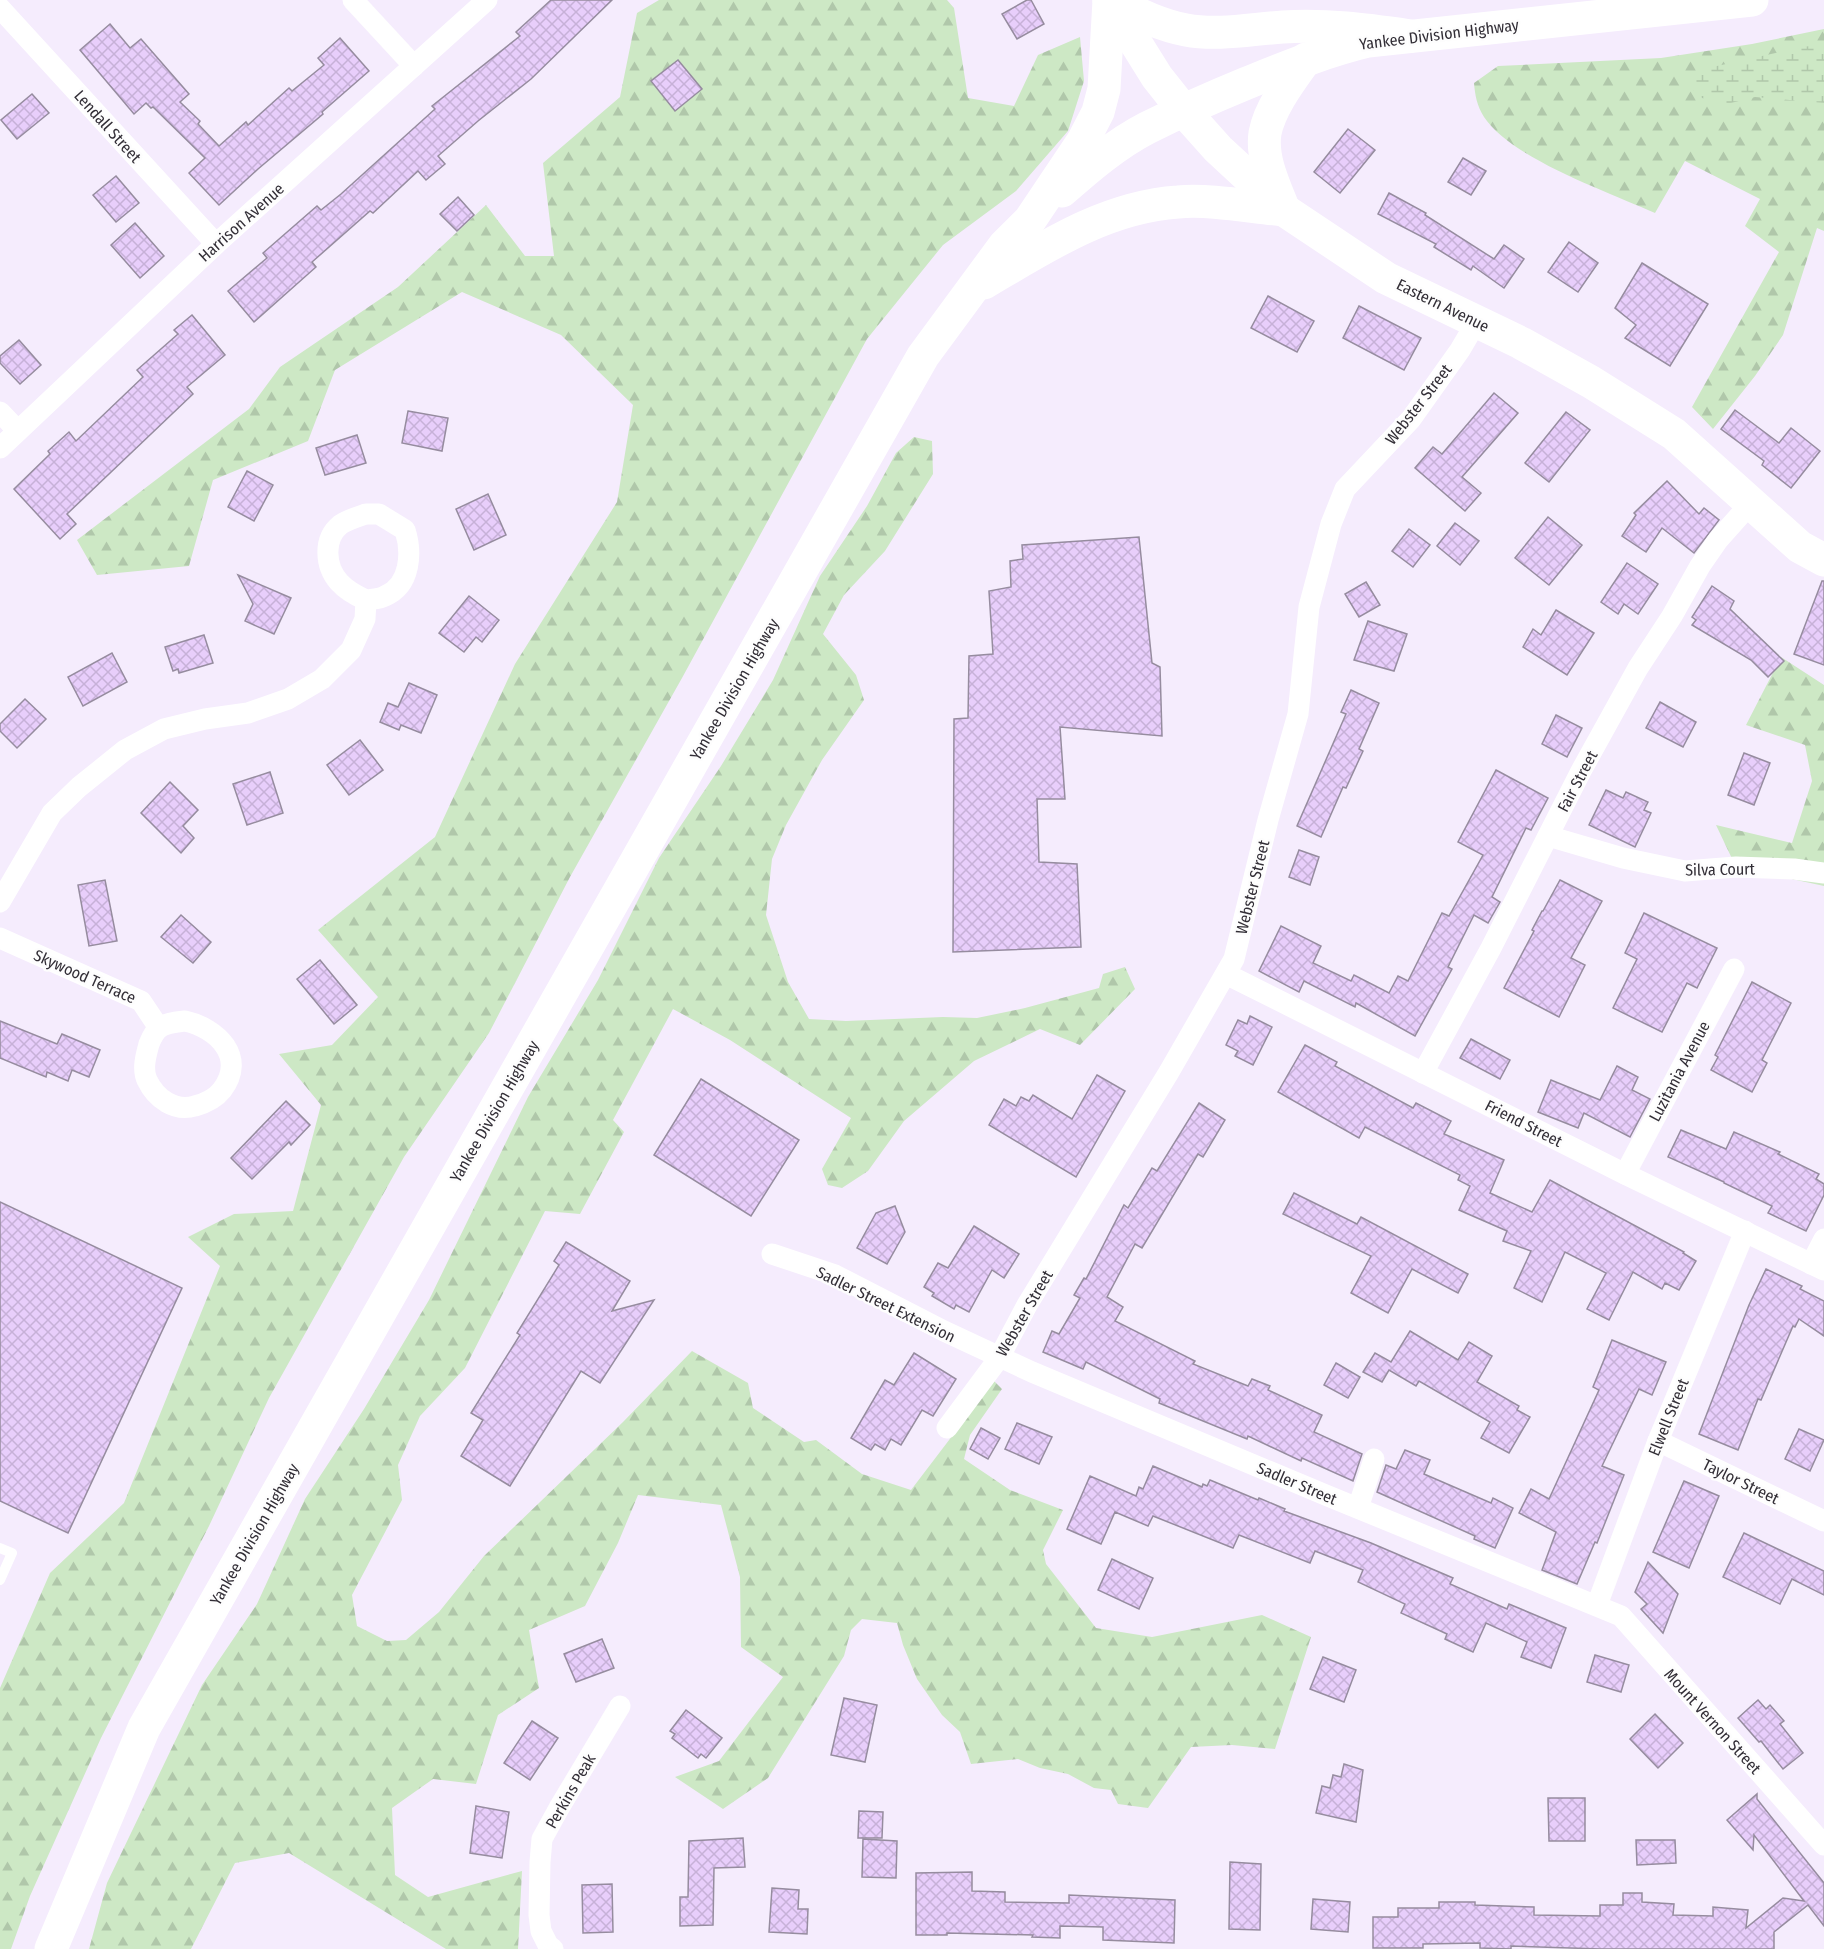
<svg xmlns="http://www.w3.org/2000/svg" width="1824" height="1949" viewBox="0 0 1824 1949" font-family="'Fira Sans Condensed',sans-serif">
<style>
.forest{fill:url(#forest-firs)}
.wetland{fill:url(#wetland-marsh)}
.building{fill:url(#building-cross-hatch);stroke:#968c9f;stroke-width:1.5}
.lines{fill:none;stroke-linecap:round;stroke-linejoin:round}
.service{stroke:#fff;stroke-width:10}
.minor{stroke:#fff;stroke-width:21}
.primary{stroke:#fff;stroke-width:33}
.trunk{stroke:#fff;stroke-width:33}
.labels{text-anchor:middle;stroke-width:5;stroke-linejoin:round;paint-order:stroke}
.street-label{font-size:16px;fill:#322e36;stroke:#fdfdfd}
</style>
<defs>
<pattern id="forest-firs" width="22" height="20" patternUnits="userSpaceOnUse" patternTransform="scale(1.5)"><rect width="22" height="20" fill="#cde8c5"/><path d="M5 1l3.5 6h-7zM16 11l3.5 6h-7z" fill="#b0c7aa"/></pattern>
<pattern id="wetland-marsh" width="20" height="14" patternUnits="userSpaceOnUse" patternTransform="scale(1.5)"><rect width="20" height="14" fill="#cde8c5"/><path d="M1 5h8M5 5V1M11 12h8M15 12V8" fill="none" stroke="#b0c7aa"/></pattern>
<pattern id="building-cross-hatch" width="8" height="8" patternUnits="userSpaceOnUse" patternTransform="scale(1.5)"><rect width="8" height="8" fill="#e8cefb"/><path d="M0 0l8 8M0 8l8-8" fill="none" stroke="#c7b1d8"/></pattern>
</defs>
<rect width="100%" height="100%" fill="#f5ecfd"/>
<g class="forest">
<path d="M659,0h288l7,8 14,90 46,8 24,-51 42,-18 4,44 -16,50 -52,60 -73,54 -76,94 -185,339 -112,199 -81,156 -85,124 -135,241 -60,128 -108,212 -71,158 -19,53h-11v-261l50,-115 74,-70 96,-237 -32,-29 46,-23 59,-3 28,-106 -42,-51 53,-9 46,-48 -60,-67 117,-93 80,-173 102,-162 16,-97 -72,-70 -99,-43 -127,78 -27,71 -95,39 -24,86 -92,9 -20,-35 172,-131 31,-42 118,-80 88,-82 39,51h29l-11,-93 77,-66 17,-84z"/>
<path d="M1824,29v202l-7,-3 -34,107 -28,41 -42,53 -21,-22 87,-155 -34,-26 15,-27 -75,-38 -30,52c-46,-21 -143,-54 -171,-96 -7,-11 -9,-22 -10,-34l24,-17 163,-8 91,-14z"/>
<path d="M914,437l18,4 1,33 -48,77 -41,44 -21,39 33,41 8,25 -42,60 -36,65 -14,34 -6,56 22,67 21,37 37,2 97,-4 34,1 48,-10 74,-20 4,-14 22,-7 10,22 -55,56 -40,-16 -66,32 -70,60 -36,50 -26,17 -14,-3 -6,-16 29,-51 -121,-78 -57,-31 -60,111 11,12 -44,82 -35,-3 -80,157 -45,48 -22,49 4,35 -50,95 5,31 30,15 19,-1 33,-28 45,-56 139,-134 69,-71 56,32 5,25 51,34 12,-2 46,34 49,16 83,-109 8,8 -32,46 -6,24 46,31 53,20 -20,40 3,14 50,64 56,9 110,-22 49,22 -36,112 -43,-4 -41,2 -43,61 -30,-4 -7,-14 -17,-2 -26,-14 -28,-6 -22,-9 -47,5 -11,-32 -18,-17 -25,-36 -14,-34 -6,-22 -35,-4 -11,11 -7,26 -76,122 -45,31 -48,-32 44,-16 64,-84 -42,-30 -1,-70 -19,-72 -83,-10 -20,48 -33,63 -56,24 10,58 -41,27 -22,69 -43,-5 -41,29 3,67 33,22 94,-26 -4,78h-72l-157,-96 -54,10 -44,86h-102l18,-66 95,-198 55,-81 48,-105 59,-90 65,-109 99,-203 70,-117 61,-122 62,-92 52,-86 47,-104 47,-70 29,-53z"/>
<path d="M1781,657l43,28v201l-88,-19 -20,-42 76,18 20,-62 -7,-36 -59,-20z"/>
</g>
<path class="wetland" d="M1824,44v59l-69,-6 -36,9 -23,-11 -8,-15 11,-10 104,-23z"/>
<g class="building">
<path d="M551,0h61l-81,79 -53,42 -40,35 7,8 -19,16 -8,-9 -45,42 -3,-2 -58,51 4,5 -62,55 -26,-31 39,-33 -4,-5 54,-47 4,4 20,-16 94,-85 -3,-3 88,-70 -4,-4z"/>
<path d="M1027,0h4l13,24 -27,15 -15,-25z"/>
<path d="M110,24l20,24 11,-9 48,55 -9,8 20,19 -2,3 21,22 27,-24 2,3 41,-37 3,3 32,-26 -6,-7 22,-20 29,33 -47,41 1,2 -65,55 -39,36 -30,-32 16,-15 -52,-51 -2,1 -5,-5 -12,11 -54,-64z"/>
<path d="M678,60l24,29 -27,22 -24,-30z"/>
<path d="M32,94l17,19 -32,26 -16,-19z"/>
<path d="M1348,129l27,21 -35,43 -26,-21z"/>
<path d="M1463,158l23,13 -15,24 -23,-13z"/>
<path d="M116,176l23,27 -23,19 -23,-27z"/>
<path d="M1389,193l37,20 -1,2 69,44 10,-14 20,14 -20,29 -31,-22 -2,4 -37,-23 2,-3 -58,-30z"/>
<path d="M458,197l16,18 -17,16 -17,-17z"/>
<path d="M135,223l29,33 -24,22 -29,-33z"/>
<path d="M1569,242l29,21 -20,29 -30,-20z"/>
<path d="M1642,263l66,41 -38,62 -45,-28 11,-13 -21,-17z"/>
<path d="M1268,296l46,25 -17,31 -46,-24z"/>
<path d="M1359,306l62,32 -17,32 -61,-32z"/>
<path d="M192,315l33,40 -38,32 6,7 -126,120 9,10 -16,15 -46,-50 36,-35 -2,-3 21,-19 7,9 67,-64 -6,-7 41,-36 -4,-4z"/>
<path d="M19,340l22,25 -21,19 -20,-21v-7z"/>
<path d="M1494,393l24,20 -56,64 19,16 -16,18 -50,-43 18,-21 9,7z"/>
<path d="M1735,410l44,33 12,-15 29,23 -29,37 -29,-23 2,-4 -43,-32z"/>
<path d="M408,411l40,7 -6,33 -40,-8z"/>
<path d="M1566,412l24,18 -41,52 -24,-19z"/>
<path d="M357,435l9,28 -41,12 -9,-27z"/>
<path d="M247,471l26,14 -19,36 -26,-14z"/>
<path d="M1667,481l32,33 5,-6 15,12 -25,33 -32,-25 -16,24 -24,-16 14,-21 -2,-2z"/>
<path d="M488,494l18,41 -32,15 -18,-41z"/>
<path d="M1548,517l34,28 -33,40 -34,-27z"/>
<path d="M1455,523l24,18 -19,24 -23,-19z"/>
<path d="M1409,529l21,16 -17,22 -21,-16z"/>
<path d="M1139,537l13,126 8,4 2,69 -102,-9 5,72h-28l2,63 38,2 4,83 -128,5 1,-233 14,-1 1,-62 24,-2 -4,-63 22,-4 -1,-26 13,-2 -1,-14z"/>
<path d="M1627,563l31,21 -20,30 -14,-10 -6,10 -17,-12z"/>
<path d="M238,575l53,23 -17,36 -29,-13 8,-17z"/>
<path d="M1822,581h2v84l-30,-11z"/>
<path d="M1366,582l14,23 -21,12 -14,-23z"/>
<path d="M1712,586l22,15 -4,8 54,52 -16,16 -17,-17 -59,-35 4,-5 -4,-3z"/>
<path d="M469,596l30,24 -17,22 -6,-5 -12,15 -25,-19z"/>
<path d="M1556,610l38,23 -27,42 -44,-28 10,-18 8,6z"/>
<path d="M1368,621l39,13 -13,37 -40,-11z"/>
<path d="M204,635l9,28 -34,10 -1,-4 -5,2 -8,-24z"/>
<path d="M112,653l15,29 -44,24 -15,-29z"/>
<path d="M409,683l28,12 -16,38 -20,-8 -2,5 -19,-8 8,-19 10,4z"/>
<path d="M1351,690l28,13 -20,46 4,2 -17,37 -3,-1 -22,50 -24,-11 49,-112 -5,-2z"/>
<path d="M25,699l21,20 -29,29 -17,-17v-7z"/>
<path d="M1660,702l36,20 -13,25 -37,-19z"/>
<path d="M1556,715l26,13 -15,29 -25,-13z"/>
<path d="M360,740l23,30 -34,25 -22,-30z"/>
<path d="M1744,753l26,10 -16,42 -26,-10z"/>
<path d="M1496,770l52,28 -17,32 -5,-2 -34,69 8,5 -12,21 -14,-8 -26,52 4,2 -37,67 -59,-33 -1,4 -51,-26 -5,11 -40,-21 22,-45 40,20 -8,17 38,18 3,-6 35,18 9,-17 10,5 34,-68 7,3 34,-61 -25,-13z"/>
<path d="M270,772l13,41 -36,12 -14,-41z"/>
<path d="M170,782l28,28 -15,16 11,12 -13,15 -40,-40z"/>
<path d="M1606,790l17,8 3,-6 22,10 -4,8 7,3 -16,34 -46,-22z"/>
<path d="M1299,850l20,7 -9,28 -21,-8z"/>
<path d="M105,880l12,61 -28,5 -11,-61z"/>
<path d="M1560,880l42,21 -31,57 14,7 -26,52 -55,-29 30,-57 -2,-1 10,-19h1z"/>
<path d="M1644,913l73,35 -20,40 -10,-5 -25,49 -49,-24 24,-49 -12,-6z"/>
<path d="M181,915l30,27 -18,21 -32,-26z"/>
<path d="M320,960l37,45 -23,19 -37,-45z"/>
<path d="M1752,982l39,21 -29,57 5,3 -15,29 -41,-22 7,-13 -3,-2z"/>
<path d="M1250,1016l22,11 -19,38 -18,-9 3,-5 -12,-6 12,-25 9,4z"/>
<path d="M0,1021l57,23 5,-10 38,16 -11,27 -17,-7 -4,11 -21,-9 -1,5 -46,-19z"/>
<path d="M1471,1039l39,21 -10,19 -40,-21z"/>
<path d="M1305,1045l32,17 -2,4 78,42 3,-5 35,18 -7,13 60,26 -14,33 42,19 18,-32 134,72 -1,1 13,8 -17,29 -14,-7 -3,6 -29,-17 -24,48 -22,-11 19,-36 -41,-21 -23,50 -28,-14 17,-37 -28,-10 4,-10 -48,-21 11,-24 -12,-6 2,-5 -95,-48 -6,11 -81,-46z"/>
<path d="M1617,1066l21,11 -6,13 18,9 -20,38 -46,-24 -6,15 -40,-16 13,-32 49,20z"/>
<path d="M1097,1075l28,16 -49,86 -87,-52 15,-26 12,7 5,-9 8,4 4,-6 39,24z"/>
<path d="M701,1079l98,61 -48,76 -97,-61z"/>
<path d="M286,1101l24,24 -19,20 -2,-3 -37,37 -21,-21z"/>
<path d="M1199,1103l26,17 -22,37 -5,-3 -56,94 -7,-4 -28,53 16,10 -8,14 80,40 -2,3 55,22 4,-7 18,7 -2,4 54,25 -8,17 48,22 -9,27 -51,-23 -1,3 -53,-25 -1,3 -88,-36 1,-4 -74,-37 -3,7 -40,-17 9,-21 7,3 21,-36 -6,-3 10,-17 2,1 38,-74 4,3 24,-40 5,3z"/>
<path d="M1681,1130l45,19 8,-17 46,20 -2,2 41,20 -3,5 8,5v11l-18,36 -38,-18 4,-7 -48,-23v-1l-56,-25z"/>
<path d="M1294,1193l63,31 4,-7 107,57 -10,19 -46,-24 -24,44 -37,-20 20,-37 -88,-42z"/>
<path d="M0,1202l182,86 -114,245 -68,-32z"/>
<path d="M895,1206l10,26 -18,32 -30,-16 19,-35z"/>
<path d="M974,1226l45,28 -15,24 -12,-8 -23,42 -13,-7 -2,4 -22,-13 2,-3 -10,-6 14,-24 10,5z"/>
<path d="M566,1242l64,39 -18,30 42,-11 -54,83 -19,-12 -71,115 -49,-30 22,-36 -12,-7 49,-78 -3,-2 42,-68 -5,-4z"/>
<path d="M1766,1269l36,17 -2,3 24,12v35l-25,-17 -4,8 -2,-1 -32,74 -3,-1 -20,51 -39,-16 50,-129z"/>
<path d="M1410,1331l48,29 11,-18 23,14 -15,26 42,24 -2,4 13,7 -21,36 -28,-15 9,-16 -71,-41 -3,5 -27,-16 -7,12 -19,-10 12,-19 16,9z"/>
<path d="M1612,1340l54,22 -14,33 -13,-6 -37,77 22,9 -27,68 -2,-1 -18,42 -35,-14 14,-38 -37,-19 12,-24 18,10 50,-109 -6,-3z"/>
<path d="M914,1353l42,26 -23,37 -11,-6 -21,35 -10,-6 -6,11 -10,-6 -4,6 -20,-12 34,-58 9,5z"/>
<path d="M1336,1363l24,14 -12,21 -24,-13z"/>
<path d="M1017,1423l35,14 -13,27 -34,-15z"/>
<path d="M981,1428l19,10 -12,21 -18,-10z"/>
<path d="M1799,1429l25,11 -14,31 -25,-12z"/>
<path d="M1405,1450l25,10 -6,14 67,29 2,-5 20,10 -18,40 -21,-9 1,-3 -98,-44 9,-27 10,4z"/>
<path d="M1153,1466l49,21 1,-3 4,2 3,-6 48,20 1,-2 26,11 -1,2 87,32 82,35 -3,6 57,25 2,-5 57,24 -15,40 -30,-11 6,-15 -41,-19 -13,29 -28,-13 2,-5 -46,-21 4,-9 -47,-22 5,-12 -48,-19 -5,12 -71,-28 -6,13 -80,-32 -5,10 -33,-14 -14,32 -34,-15 23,-53 46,20 3,-9 4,2z"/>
<path d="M1684,1481l35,15 -30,72 -36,-16z"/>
<path d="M1744,1533l80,38v24l-32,-16 -12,25 -57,-27z"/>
<path d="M1112,1559l41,19 -14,31 -41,-19z"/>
<path d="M1648,1562l30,32 -15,39 -22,-24 6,-5 -12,-12z"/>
<path d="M602,1639l12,29 -38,14 -12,-28z"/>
<path d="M1595,1655l34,10 -8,27 -34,-10z"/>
<path d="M1323,1657l33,13 -12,32 -34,-13z"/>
<path d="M844,1698l33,7 -12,57 -34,-7z"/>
<path d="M1758,1700l8,9 4,-4 14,16 -4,3 23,29 -20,16 -22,-28 -2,1 -21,-24z"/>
<path d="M686,1710l36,28 -16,20 -5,-4 -3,4 -26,-20 3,-4 -5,-3z"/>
<path d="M1655,1714l28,29 -25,25 -28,-29z"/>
<path d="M532,1721l26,17 -28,42 -26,-17z"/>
<path d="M1344,1764l19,6 -7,52 -40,-9 6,-27 8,2 3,-13 8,2z"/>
<path d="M1757,1794v5l67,84v43l-16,-21 -34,27v17h-174l-89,-3v3l-31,-1v-5l-57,1v4h-50v-31h25v-9h41v-6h36v3l59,2v8l66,1v-11h23v-12h19v9l32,2 -1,11 40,1v-9l35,3 -2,18 37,-30 21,3 -50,-66 -1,15 -26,-30z"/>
<path d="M1548,1798h37v43h-36z"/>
<path d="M476,1806l33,6 -7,46 -32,-5z"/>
<path d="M859,1811l24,1 -1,26h-24z"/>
<path d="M743,1838l2,29 -31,1 -1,57 -33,1v-29h8l1,-56z"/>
<path d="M863,1839l34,2 -1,37 -34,-1z"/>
<path d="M1636,1840h39l1,23 -39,2z"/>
<path d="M1230,1862l31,2 -1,66 -31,-1z"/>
<path d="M972,1872v19l33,1v10l64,1v-8l106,5 -1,43 -71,-3v-13l-43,-1v12l-28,-1 1,-2 -86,-2v2h-31v-62z"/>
<path d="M612,1884l1,48 -30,1 -1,-48z"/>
<path d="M772,1888l27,2 -1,19h10l-1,25 -38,-2z"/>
<path d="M1313,1899l37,3 -2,30 -37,-3z"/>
</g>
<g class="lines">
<path class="service" d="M0,1548l12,5 -12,27"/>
<g class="minor">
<path d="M353,0l61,66"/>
<path d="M0,8l216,236"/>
<path d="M0,412l18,19"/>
<path d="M0,448l216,-204 271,-244"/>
<path d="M366,514h13l26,16c7,22 6,55 -20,66 -5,3 -13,3 -19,4 -9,-4 -20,-10 -27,-18 -14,-16 -16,-43 1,-57 7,-5 17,-8 26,-11z"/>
<path d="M1548,836l75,22 62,13 51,-4 58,2 30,4"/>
<path d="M0,902l52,-89 27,-26 46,-37 39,-21 41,-10 43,-6 40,-14 34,-20 29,-29 14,-31 1,-19"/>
<path d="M0,938l141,63 18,27"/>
<path d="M1226,974l399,200 199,96"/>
<path d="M185,1021c32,7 62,36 37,69 -7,9 -16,13 -27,16 -20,6 -39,-7 -48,-26 -5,-11 -1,-25 2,-36 2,-5 5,-12 10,-16 6,-5 18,-6 26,-7z"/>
<path d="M1423,1073l68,-125 90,-177 57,-103 34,-52 28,-50 18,-26 33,-37"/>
<path d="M1625,1174l109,-205"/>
<path d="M772,1254l63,21 109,56 88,41 296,124 293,120 203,229"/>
<path d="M1811,1264l13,-25"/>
<path d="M947,1428l52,-70 28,-53 142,-233 65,-113 34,-139 30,-106 11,-107 22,-83 14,-35 66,-70 49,-69 17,-29"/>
<path d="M1658,1441l166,80"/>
<path d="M1358,1508l16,-49"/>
<path d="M1597,1605l61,-164 87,-210"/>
<path d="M553,1949l-5,-4 -7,-14 -2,-16 1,-53 2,-23 17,-31 61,-102"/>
</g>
<path class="primary" d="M1109,0l48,77 27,34 34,38 66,61 102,68 135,65 70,39 83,52 126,113 24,13"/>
<g class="trunk">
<path d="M1062,191c26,-23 54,-47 85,-63 32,-16 66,-31 100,-45 40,-16 79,-32 121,-42l384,-41"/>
<path d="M984,283c61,-36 121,-76 194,-81 32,-3 73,5 106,8 -9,-23 -23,-51 -19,-77 5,-26 26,-53 41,-74"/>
<path d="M51,1949l93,-221 779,-1372 81,-110 26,-26 53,-79 15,-29 6,-23 5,-89c25,12 50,25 77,30 32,6 65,-1 97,-3 43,-3 85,3 128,9"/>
</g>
</g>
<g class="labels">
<g class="street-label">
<text transform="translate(1439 34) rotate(-7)" y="6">Yankee Division Highway</text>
<text transform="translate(108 126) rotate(48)" y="6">Lendall Street</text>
<text transform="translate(241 222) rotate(-42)" y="6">Harrison Avenue</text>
<text transform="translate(1443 305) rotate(26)" y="6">Eastern Avenue</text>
<text transform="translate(1418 404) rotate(-52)" y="6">Webster Street</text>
<text transform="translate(734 689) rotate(-60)" y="6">Yankee Division Highway</text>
<text transform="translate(1577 781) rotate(-62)" y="6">Fair Street</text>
<text transform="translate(1720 869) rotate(-1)" y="6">Silva Court</text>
<text transform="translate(1252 887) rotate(-76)" y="6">Webster Street</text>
<text transform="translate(85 976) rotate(24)" y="6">Skywood Terrace</text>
<text transform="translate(1679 1071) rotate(-62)" y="6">Luzitania Avenue</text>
<text transform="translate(494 1111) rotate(-60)" y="6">Yankee Division Highway</text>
<text transform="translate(1524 1123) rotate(27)" y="6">Friend Street</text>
<text transform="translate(886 1304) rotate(26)" y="6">Sadler Street Extension</text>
<text transform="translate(1024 1313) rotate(-60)" y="6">Webster Street</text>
<text transform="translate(1668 1417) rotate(-68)" y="6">Elwell Street</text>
<text transform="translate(1741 1481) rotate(26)" y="6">Taylor Street</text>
<text transform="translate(1297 1483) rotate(23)" y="6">Sadler Street</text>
<text transform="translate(254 1534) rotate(-60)" y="6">Yankee Division Highway</text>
<text transform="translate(1713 1721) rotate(48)" y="6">Mount Vernon Street</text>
<text transform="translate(570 1791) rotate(-60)" y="6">Perkins Peak</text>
</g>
</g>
</svg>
